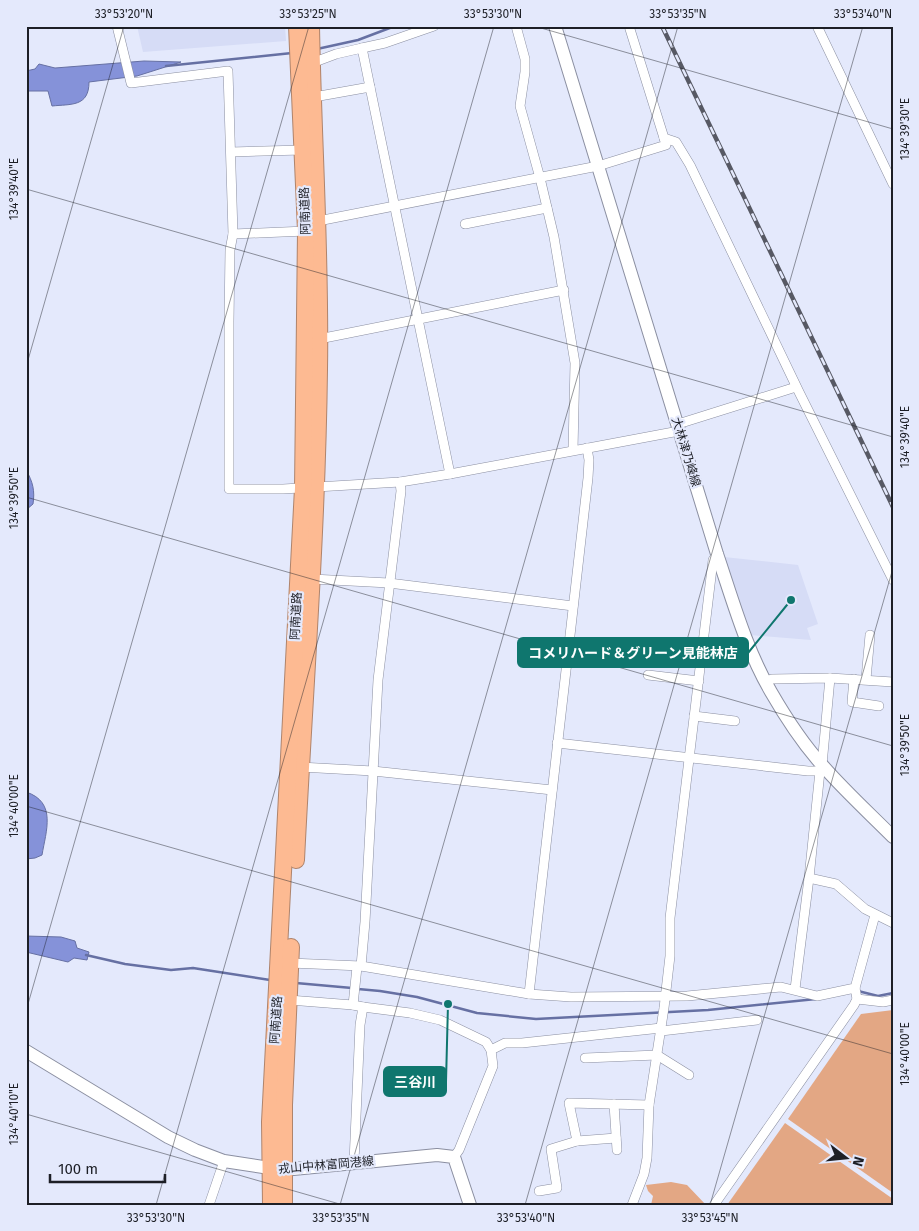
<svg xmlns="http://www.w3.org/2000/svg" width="919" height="1231" viewBox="0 0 919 1231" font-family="'Fira Sans','Noto Sans JP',sans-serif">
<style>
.built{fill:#d6dcf6}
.green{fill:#e3a784}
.water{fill:#8592d9;stroke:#6670a3}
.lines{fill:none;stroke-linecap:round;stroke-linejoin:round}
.stream{stroke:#6670a3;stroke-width:2.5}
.street-casing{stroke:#8b8fa1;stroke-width:10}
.secondary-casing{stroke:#8b8fa1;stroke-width:14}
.highway-casing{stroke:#af846c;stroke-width:18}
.street{stroke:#fff;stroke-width:9}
.secondary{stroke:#fff;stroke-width:12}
.highway{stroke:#fdba92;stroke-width:16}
.rail-casing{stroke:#575964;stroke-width:4.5}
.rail{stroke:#e4e9fc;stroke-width:2.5;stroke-dasharray:8;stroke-linecap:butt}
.ticks{fill:none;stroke:#1d1f26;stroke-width:1;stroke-opacity:0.45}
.labels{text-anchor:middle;stroke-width:4.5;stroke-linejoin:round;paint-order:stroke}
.street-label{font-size:12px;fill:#1d1f26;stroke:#e4e9fc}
.leader{fill:none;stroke:#0f766e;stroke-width:2}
.callout-dot{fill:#0f766e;stroke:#e4e9fc;stroke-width:2}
.callout{fill:#0f766e;stroke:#0f766e;stroke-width:2}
.callout-label{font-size:14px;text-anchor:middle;font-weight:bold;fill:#fff}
.neatline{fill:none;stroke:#1d1f26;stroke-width:2}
.ticks-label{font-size:12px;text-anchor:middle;fill:#1d1f26}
</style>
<rect width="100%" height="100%" fill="#e4e9fc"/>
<g class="built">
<path d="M137,26h148l1,15 -143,11z"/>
<path d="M724,557l74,8 20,59 -11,4 4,12 -61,-5z"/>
</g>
<g class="green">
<path d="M893,1010v183l-105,-74 73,-105z"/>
<path d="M785,1123l108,76v6h-166z"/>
<path d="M671,1182l16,3 19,20h-55l2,-9 -5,-5 -2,-6z"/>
</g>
<g class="water">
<path d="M144,61l37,1 -44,14 -48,6c0,25 -18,22 -37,24l-4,-15h-22v-20l9,-2 4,-5 16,4z"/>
<path d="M26,470c7,12 9,21 7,34l-7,6z"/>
<path d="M26,792c31,10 20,39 16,63l-7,3 -9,1z"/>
<path d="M26,936l35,1 14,4 2,7 12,4 -2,8 -13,-2 -6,4 -42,-10z"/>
</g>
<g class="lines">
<g class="stream">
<path d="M317,49l41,-9 37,-14"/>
<path d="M166,66l126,-13"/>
<path d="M86,955l39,9 46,6 22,-2 77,12"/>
<path d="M296,983l56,5"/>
<path d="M358,989l22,2 37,6 60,16 59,6 172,-9 108,-11"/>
<path d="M858,991l20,5 15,-3"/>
</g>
<g class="street-casing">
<g id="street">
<path d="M117,26l14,57 97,-12 5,163 -3,16 -1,72v167h54l117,-7 50,-8 229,-43"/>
<path d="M516,26l9,33v13l-5,34 20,72 14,59 21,126 -2,87"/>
<path d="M629,26l35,112 12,4 14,23 109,227 94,188"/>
<path d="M817,26l76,158"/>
<path d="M362,48l23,-5 49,-17"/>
<path d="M312,63l24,-9 26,-6 8,39"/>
<path d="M314,97l56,-10 80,387"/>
<path d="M231,152l72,-2"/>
<path d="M465,224l82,-16"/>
<path d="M233,234l73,-3 12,-10 280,-55 68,-21 -2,-7"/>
<path d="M319,339l245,-49"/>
<path d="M678,424l118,-37"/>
<path d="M312,579l77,4 184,23"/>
<path d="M648,675l51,6"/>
<path d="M854,679l-2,23 27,4"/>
<path d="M866,679l4,-44"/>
<path d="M765,681l7,-2 58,-1 63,4"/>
<path d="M694,716l41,5"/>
<path d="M557,743l251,28h12l4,-4"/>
<path d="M822,765l8,-87"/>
<path d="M300,767l73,4 179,19"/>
<path d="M809,878l27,6 29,25 28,14"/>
<path d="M290,963l71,3 168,28 42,3 116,-1 94,-9 36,9 38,-8 20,-73"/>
<path d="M361,966l4,-44 13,-242 23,-189 -1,-9"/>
<path d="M795,989l14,-111 11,-107"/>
<path d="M529,994l59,-516 1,-18 -2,-12"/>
<path d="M857,999l26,3 10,-2"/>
<path d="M289,1000l64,5 4,-38"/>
<path d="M353,1005l10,2 -3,18 -6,137"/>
<path d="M363,1007l47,6 30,7 46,22 5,8 2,16 -34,84 -5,7"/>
<path d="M661,1031l96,-11"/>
<path d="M491,1050l14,-7h17l139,-15"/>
<path d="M585,1058l72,-3 32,20"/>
<path d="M614,1104l3,46"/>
<path d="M577,1141l-8,-38 80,2"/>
<path d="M539,1191l18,-3 -6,-39 26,-8 39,-3"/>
<path d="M209,1205l15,-44"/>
<path d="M632,1205l12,-31 3,-16 2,-53 15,-97 6,-52v-38l7,-59 36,-299 4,-6"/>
<path d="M714,1205l140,-200 3,-6 -2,-11"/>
</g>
</g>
<g class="secondary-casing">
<g id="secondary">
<path d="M555,26l162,528c16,47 29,95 54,138 15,26 32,52 52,74 22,25 46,47 70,71"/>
<path d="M26,1051l142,86 27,13 29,11 59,9 154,-15 17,2 16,48"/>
</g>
</g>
<g class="highway-casing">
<g id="highway">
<path d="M296,860c8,-163 21,-326 23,-490 2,-115 -6,-229 -8,-344"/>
<path d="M271,1205l-1,-83 33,-634 3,-257 -9,-205"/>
<path d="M284,1205v-100l7,-158"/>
</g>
</g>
<use href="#street" class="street"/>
<use href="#secondary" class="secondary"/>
<use href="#highway" class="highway"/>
<g class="rail-casing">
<path id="rail" d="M662,26l231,481"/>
</g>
<use href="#rail" class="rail"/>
</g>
<path class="ticks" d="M534,26l359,103M26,189l867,248M26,367l98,-341M26,497l867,249M26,806l867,248M26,1011l283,-985M26,1114l317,91M156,1205l338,-1179M340,1205l338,-1179M525,1205l338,-1179M710,1205l183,-637"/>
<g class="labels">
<g class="street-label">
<text transform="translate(305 211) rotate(-92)" y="4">阿南道路</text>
<text transform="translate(686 452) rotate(73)" y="4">大林津乃峰線</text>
<text transform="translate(296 616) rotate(-87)" y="4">阿南道路</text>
<text transform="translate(276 1020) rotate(-86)" y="4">阿南道路</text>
<text transform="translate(326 1165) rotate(-5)" y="4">戎山中林富岡港線</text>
</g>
</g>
<path class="leader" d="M791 600L748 653M448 1004L446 1082"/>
<g class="callout-dot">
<circle cx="791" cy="600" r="5"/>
<circle cx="448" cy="1004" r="5"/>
</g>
<g class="callout">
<rect x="518" y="638" width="230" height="29" rx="5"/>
<rect x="384" y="1067" width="62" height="29" rx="5"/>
</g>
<g class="callout-label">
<text x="633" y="658">コメリハード＆グリーン見能林店</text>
<text x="415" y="1087">三谷川</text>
</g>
<rect width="919" height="1231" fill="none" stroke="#e4e9fc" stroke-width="55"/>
<g transform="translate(846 1158) rotate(106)" stroke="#e4e9fc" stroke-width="4" paint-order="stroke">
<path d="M0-4L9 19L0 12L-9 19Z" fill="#1d1f26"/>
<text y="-8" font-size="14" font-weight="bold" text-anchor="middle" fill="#1d1f26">N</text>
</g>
<path d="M50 1174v8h115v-8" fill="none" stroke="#1d1f26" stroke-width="2.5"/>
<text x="58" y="1174" font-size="15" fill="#1d1f26" stroke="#e4e9fc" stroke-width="4" paint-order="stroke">100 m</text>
<rect x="28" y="28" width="864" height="1176" class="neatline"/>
<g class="ticks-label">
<text x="124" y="18">33°53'20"N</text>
<text x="308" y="18">33°53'25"N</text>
<text x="493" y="18">33°53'30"N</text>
<text x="678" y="18">33°53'35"N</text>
<text x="863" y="18">33°53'40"N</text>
<text transform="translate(905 129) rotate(-90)" y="4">134°39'30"E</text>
<text transform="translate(14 189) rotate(-90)" y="4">134°39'40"E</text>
<text transform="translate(905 437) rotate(-90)" y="4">134°39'40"E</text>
<text transform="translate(14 498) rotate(-90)" y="4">134°39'50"E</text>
<text transform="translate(905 745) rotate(-90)" y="4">134°39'50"E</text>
<text transform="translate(14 806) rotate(-90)" y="4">134°40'00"E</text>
<text transform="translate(905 1054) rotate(-90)" y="4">134°40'00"E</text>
<text transform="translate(14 1114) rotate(-90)" y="4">134°40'10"E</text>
<text x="156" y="1222">33°53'30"N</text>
<text x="341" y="1222">33°53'35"N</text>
<text x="526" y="1222">33°53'40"N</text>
<text x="710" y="1222">33°53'45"N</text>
</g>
</svg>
